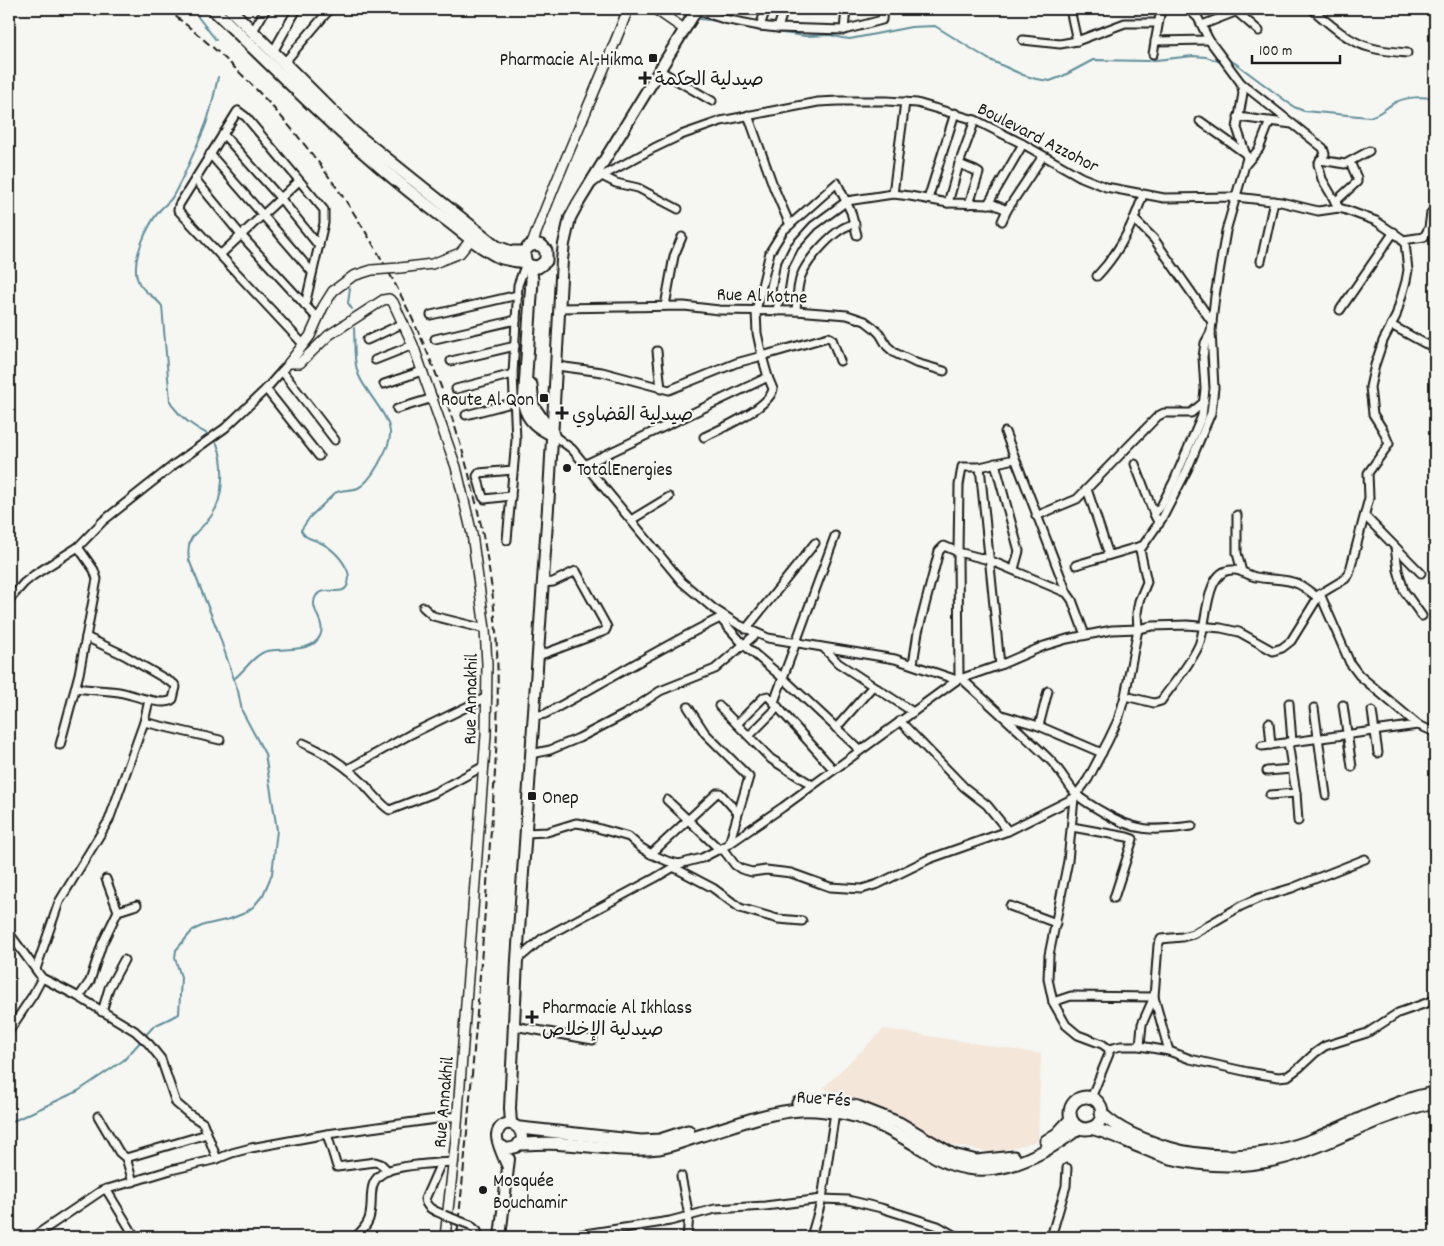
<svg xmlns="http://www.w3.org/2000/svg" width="1444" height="1246" viewBox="0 0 1444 1246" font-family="Dekko,'Playpen Sans Arabic',sans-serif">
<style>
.built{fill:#f4e6d9}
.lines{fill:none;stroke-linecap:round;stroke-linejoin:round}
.stream{stroke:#618f9b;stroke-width:2}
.minor-casing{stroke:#1c1c1c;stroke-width:11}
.tertiary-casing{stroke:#1c1c1c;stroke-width:12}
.secondary-casing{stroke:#1c1c1c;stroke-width:14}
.primary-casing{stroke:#1c1c1c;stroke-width:15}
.trunk-casing{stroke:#1c1c1c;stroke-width:15}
.minor{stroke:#f6f6f2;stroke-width:7}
.tertiary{stroke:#f6f6f2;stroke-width:9}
.secondary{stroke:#f6f6f2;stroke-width:10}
.primary{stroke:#f6f6f2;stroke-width:11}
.trunk{stroke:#f6f6f2;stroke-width:11}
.rail{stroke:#1c1c1c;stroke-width:2;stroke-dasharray:8 4;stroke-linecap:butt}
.minor-bridge-casing{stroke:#1c1c1c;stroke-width:11;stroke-linecap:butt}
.tertiary-bridge-casing{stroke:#1c1c1c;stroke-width:12;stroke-linecap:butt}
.minor-bridge{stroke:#f6f6f2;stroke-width:7}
.tertiary-bridge{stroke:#f6f6f2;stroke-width:9}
.poi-dot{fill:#1c1c1c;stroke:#f6f6f2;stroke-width:2}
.labels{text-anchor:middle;stroke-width:4.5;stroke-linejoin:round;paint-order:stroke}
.poi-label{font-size:19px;fill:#1c1c1c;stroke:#f6f6f2;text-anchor:start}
.street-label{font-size:19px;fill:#1c1c1c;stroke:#f6f6f2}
</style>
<rect width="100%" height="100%" fill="#f6f6f2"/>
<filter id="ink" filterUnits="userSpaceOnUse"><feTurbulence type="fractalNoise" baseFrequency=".02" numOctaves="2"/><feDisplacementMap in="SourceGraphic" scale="10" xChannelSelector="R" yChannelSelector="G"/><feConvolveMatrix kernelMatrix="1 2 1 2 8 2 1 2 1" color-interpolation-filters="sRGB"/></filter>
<g filter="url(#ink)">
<path class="built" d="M884,1029l157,25 -3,87 -45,12 -50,-10 -120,-55z"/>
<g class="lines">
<g class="stream">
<path d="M198,9v8l18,23"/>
<path d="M700,19l18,2"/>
<path d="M742,26l18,4 45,6 26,-1 11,3 8,1 61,-12 24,-1 53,33 35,16 13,4 14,2 13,-5 30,-16 54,1 46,-5 13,1 18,6"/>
<path d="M1229,61l6,2 59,44 10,4 65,6c11,-2 17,-10 27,-15 12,-6 27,-5 39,-4"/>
<path d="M350,288l-2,15 4,6"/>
<path d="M235,678c10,-8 20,-24 32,-27 14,-3 46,2 53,-15 7,-14 -12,-27 -4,-40 8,-12 29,3 32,-13 1,-3 1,-8 0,-11 -5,-13 -17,-25 -29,-30 -8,-4 -14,-3 -18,-12l9,-13 25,-24c7,-4 15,-2 23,-5 8,-4 16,-16 20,-23 5,-10 13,-22 12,-33 -1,-16 -23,-39 -30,-54 -7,-14 -5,-34 -6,-50"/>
<path d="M144,1037l10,-11 25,-12 2,-37 -6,-19 1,-8 17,-20 11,-5 26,-6 15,-6 8,-6 10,-12 9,-21 5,-44 -12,-76 -23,-43 -4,-20 -21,-62 -28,-69c-4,-27 11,-27 23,-45 12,-17 13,-53 5,-71 -4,-9 -12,-11 -20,-16 -11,-7 -22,-16 -27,-27l-8,-95c-7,-10 -20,-14 -24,-25 -8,-20 9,-55 22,-71 4,-5 10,-8 13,-14 12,-21 21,-44 31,-67 7,-16 10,-35 14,-52"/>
<path d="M9,1123l69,-32 46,-31 17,-19"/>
</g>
<g class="minor-casing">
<g id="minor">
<path d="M1070,9l7,32"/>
<path d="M1312,9c17,15 38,34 60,39 11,3 23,4 35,5"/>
<path d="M696,10l28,9 36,7 18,2 66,2 38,-10 1,-11"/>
<path d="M1236,11l23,20"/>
<path d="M1202,25l41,-16"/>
<path d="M760,26l6,-17"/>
<path d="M778,28l6,-19"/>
<path d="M844,30l2,-21"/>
<path d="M253,31l13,-22"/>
<path d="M1023,40l37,4 17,-3 48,-18h33"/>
<path d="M1155,41l54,-1"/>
<path d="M273,52l24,-43"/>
<path d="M1153,54l8,-45"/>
<path d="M284,63l46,-54"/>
<path d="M659,70l53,31"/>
<path d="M1241,83l82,65 2,6 -7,10 4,15 17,29"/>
<path d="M748,115l26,73 16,37"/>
<path d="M1238,117l54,7"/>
<path d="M1200,121l46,33"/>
<path d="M223,134l58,65 38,47"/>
<path d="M210,154l102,118"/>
<path d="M1320,160l25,4 24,-13"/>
<path d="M959,164l15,6 5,3 -10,31"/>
<path d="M1246,164l13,-15 11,-28"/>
<path d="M602,176l14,7 22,5 40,21"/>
<path d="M195,179l46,56 77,84"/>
<path d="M893,194l12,-92"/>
<path d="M928,199l27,-86"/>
<path d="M1335,202l22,-20v-4l-7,-16"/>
<path d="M948,203l11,-39 16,-44"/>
<path d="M988,204l35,-60"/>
<path d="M1135,220l19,19 58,83"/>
<path d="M1002,221l5,-11 36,-54"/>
<path d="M1403,240l21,-3 5,-9 2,-15 4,-4"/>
<path d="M220,255l79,-74"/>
<path d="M1261,261l13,-60"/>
<path d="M1097,276c22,-23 36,-51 46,-81"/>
<path d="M665,306l9,-50 8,-19"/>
<path d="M559,308l125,-2 35,4 77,1 51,4 18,6 9,7 6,6 7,12 8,7 21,10 28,8"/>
<path d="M1340,310l54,-78"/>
<path d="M777,311l7,-44 10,-20 19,-21 34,-25 46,-7 17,2 38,7 45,1 14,6"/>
<path d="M796,311c1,-12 1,-24 5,-35 6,-16 36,-51 54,-52"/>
<path d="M431,315l87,-20"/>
<path d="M1391,325l33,18 11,4"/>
<path d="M435,339l81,-19"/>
<path d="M367,340l37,-17"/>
<path d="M304,345l-126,-135 1,-5 58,-93 1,-1 8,6 78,93v13l-19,82"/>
<path d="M657,351l4,38"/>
<path d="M375,360l38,-15"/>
<path d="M451,361l64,-15"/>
<path d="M557,366l45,6 67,18 67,-27 26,-7 -5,-23 -1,-22 14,-59 13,-21 54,-48 14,29 6,23"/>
<path d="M282,371l53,69"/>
<path d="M384,384l38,-13"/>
<path d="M266,389l53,67"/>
<path d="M456,389l57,-15"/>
<path d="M397,409l36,-11"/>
<path d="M466,415l49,-13"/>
<path d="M1005,432l62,161"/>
<path d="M553,435l19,14 110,133 32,27 25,16 29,13 127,21 62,21"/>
<path d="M704,437c15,-7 66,-30 69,-48l-5,-12"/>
<path d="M995,463l24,88 -5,18"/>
<path d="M1135,464l19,50"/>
<path d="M584,465l184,-88 -6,-21 66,-19 4,2 8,22"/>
<path d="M980,467l20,198"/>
<path d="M1087,489l22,66"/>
<path d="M511,496l-26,3 -2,-2 -6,-21 2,-3 34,-3"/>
<path d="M1237,515v38l5,19"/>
<path d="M1036,516l41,-17 81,-83 6,-3h27l13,-11"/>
<path d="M1365,516l56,57"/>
<path d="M631,520l38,-23"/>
<path d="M1159,524l-5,-10 7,-8 13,-25 28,-65 3,-27 -2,-32 2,-14 6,-11"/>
<path d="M507,540l9,-100 -3,-66 5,-89 8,-22"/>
<path d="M1395,547l3,23 6,21 18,25"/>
<path d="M1076,565l65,-19"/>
<path d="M1320,594l30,69 9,12 59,50 17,7"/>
<path d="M9,600l15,-17 10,-8 44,-28 25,-26 72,-57 50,-36 41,-39 23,-26"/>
<path d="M423,607l10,9 52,13"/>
<path d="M721,615l-1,3 24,27 39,33 77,72"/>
<path d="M746,629l69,-86"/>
<path d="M824,648l14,15 75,49"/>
<path d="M538,656l67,-25 2,-4 -31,-56 -23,11 -10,1"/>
<path d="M913,664l5,-32 21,-81 5,-5 14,6 1,-67 3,-18h18l34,-8"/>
<path d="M961,678c29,27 59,53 87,80 12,11 18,24 28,36 7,7 17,12 25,17 35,22 52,20 91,15"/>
<path d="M959,679l-1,-127 31,8 78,33 5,7 13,35"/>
<path d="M75,688c15,2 30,2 44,4 13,2 45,16 54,7l3,-12 -2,-3 -50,-29 -38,-18"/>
<path d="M1125,696l29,7 7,-2c12,-17 28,-35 37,-54 10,-18 5,-80 36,-77 8,0 15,6 22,7 13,3 30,1 42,7 7,3 13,9 19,13"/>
<path d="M774,702l61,-166"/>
<path d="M1289,703l3,39"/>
<path d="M1343,705l9,62"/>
<path d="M719,706l52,53 41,26"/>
<path d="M688,707l17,26 44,44 -20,67"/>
<path d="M1314,708l12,87"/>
<path d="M1372,711l6,42"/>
<path d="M1002,715l37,11 63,27"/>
<path d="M534,716l11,-2c58,-31 115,-66 175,-96"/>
<path d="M900,721l64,66 23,18 21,26"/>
<path d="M144,722l76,18"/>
<path d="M1269,723l2,22"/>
<path d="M737,724l27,-27 4,-1 65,73"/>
<path d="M1039,726l9,-35"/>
<path d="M836,728l37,-42"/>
<path d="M749,736l29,-29"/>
<path d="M1288,742l8,51 2,28"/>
<path d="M303,743c23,10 42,22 59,39 7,7 21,25 28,28l44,-17 50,-27"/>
<path d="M60,745l19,-71 18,-95 -3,-9 -16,-23"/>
<path d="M1262,746l156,-21"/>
<path d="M531,754l19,-4 29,-12 48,-25 33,-22 55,-22 41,-35"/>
<path d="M348,769l63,-35 76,-37"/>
<path d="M1267,771l25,-2"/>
<path d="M1270,795l26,-2"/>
<path d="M1074,798l-6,63 -19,94 -1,24 5,23 13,23 12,10 24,9 7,5v5l-18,44"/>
<path d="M667,800l53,50"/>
<path d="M1072,827l55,10 6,2 -19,59"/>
<path d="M526,833l21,-1 29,-9 7,1 46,13 11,10 11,7 16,7 12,3"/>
<path d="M722,848l13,17 6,4 11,3 14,-2 25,3 39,14 32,2 16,-5 51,-25 79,-28 66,-33 14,-19 20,-38 10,-21 7,-24 13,-67 -1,-16 2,-12 8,-19 -7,-32 23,-33 24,-47 24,-57 3,-25 -3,-57 4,-35 11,-65 21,-73 -10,-30 6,-35 -2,-10 -32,-43 -11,-22 -10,-9"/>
<path d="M651,854l66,-61h3l18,20"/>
<path d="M673,867l40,21 27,20 38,11 24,2"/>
<path d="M106,879l12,32"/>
<path d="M1010,906l46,17"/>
<path d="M9,933l33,45 37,19 56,34 14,13 12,15 15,44 13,11 14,9 14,36"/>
<path d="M517,960l26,-22 112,-60 24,-14 23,-6 27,-14 54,-37 174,-127 43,-15 44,-19 23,-7 45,-9 26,-1 14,-3 35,-1 34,3 18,4 34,19 9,-3 9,-7 29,-47 25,-15 4,-5 20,-76 -1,-25 21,-29 -6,-14 -10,-16 -3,-27 5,-22 8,-24 13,-25 10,-35 2,-11 -3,-27 -4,-5 -25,-17 -30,-11 -7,-2 -21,3 -37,-9 -45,-5 -72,1 -58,-11 -25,-10 -58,-33 -48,-24 -58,-17 -30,-2h-49l-20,1 -97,19 -40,14 -27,13 -52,28 -9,7"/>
<path d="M36,969l23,-67 50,-82 35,-98 5,-22"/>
<path d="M79,997l11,-16 12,-37 16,-33 19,-6"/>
<path d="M1053,1002l18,-6 83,1 15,54"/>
<path d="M102,1012l7,-24 15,-28"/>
<path d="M514,1026l79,14"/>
<path d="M9,1031l24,-36 9,-17"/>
<path d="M1140,1046l2,-22 12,-27 4,-52 3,-6 21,-2 11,-3 48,-28 18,-8 33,-10 73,-29"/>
<path d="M1109,1049l12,-3h19l29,5 21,8 58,13 30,5 10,-1 12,-9 15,-14 10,-7 42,-13 31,-20 37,-13"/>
<path d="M98,1116l21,36 7,6 7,24"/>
<path d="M327,1134l10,33 38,-5 6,2 7,7"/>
<path d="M126,1158l81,-24"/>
<path d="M441,1163l-16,36c1,10 11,12 19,16"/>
<path d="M681,1176l8,40 -2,21"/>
<path d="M106,1189l29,48"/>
<path d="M470,1225l7,6 2,6"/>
<path d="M33,1237l68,-46 70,-21 46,-11 15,-6 19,-5 76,-14 131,-18"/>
<path d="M355,1237c6,-5 11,-10 14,-18 6,-19 -5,-38 18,-48 14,-6 50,-8 67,-9"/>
<path d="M565,1237l105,-16 45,-12 50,-3 57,-7 26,1 33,8 57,18 19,11"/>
<path d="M811,1237l11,-38 13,-87"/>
<path d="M1051,1237l15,-51 1,-18"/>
</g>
</g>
<g class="tertiary-casing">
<g id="tertiary">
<path d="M655,9l29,20"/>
<path d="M532,244c29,-80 66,-156 96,-235"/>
<path d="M400,268l32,-4 28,-11 14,-17"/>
<path d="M289,363h11l29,-28 54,-35 6,-1 4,3 20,43 43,122 16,67 13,95 2,35 -1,71 -30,403 -11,99"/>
<path d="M289,363l21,-27 13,-29 10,-16 20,-15 19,-6"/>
</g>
</g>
<g class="secondary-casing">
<g id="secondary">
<path d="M511,1124l-1,-16 7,-148 32,-467 13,-233 2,-16 6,-26 7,-13 120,-196"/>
<path d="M500,1145l7,4 9,-2 6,-8c0,-18 -23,-21 -25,-4 -1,6 7,23 10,30"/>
<path d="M500,1237l9,-78"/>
</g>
</g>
<g class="primary-casing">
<g id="primary">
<path d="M213,9c74,71 147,147 231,209 18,13 34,29 55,39 9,3 17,4 26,5"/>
<path d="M230,9l122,122 145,116 14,5h13"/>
<path d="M530,266l8,1 8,-6v-10l-4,-5c-9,-4 -16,0 -18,9l2,8 4,3 2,14 -8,125c4,16 14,23 29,30"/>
<path d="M531,385l2,21 17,25"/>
</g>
</g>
<g class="trunk-casing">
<g id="trunk">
<circle cx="1086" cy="1113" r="16"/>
<path d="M798,1103l30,-2 30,6 41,16 54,32 24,6 37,-4"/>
<path d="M1101,1113c18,18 41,26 64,34 46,14 97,11 142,-5 18,-7 35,-15 53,-23 24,-10 49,-22 75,-26"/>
<path d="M520,1128l121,13 19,-1 28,-9"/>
<path d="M1090,1128c19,4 35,13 53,20 17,8 36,13 55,15 38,5 76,0 112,-14 42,-16 81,-38 125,-47"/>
<path d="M1046,1141l11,-7 14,-15"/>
<path d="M520,1144c15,0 30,-2 45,0 31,2 62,8 94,4 13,-2 27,-8 40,-12 33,-10 67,-24 102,-26 11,-1 23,1 34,2 35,4 66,24 96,42 52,33 104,7 148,-26"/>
</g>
</g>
<use href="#minor" class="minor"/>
<use href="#tertiary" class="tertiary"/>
<use href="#secondary" class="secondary"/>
<use href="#primary" class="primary"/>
<use href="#trunk" class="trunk"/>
<path class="rail" d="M166,9c180,136 294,353 325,574 14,99 3,201 -4,301 -9,118 -18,236 -30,353"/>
<g class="minor-bridge-casing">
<path id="minor-bridge" d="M444,1215l26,10"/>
</g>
<g class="tertiary-bridge-casing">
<path id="tertiary-bridge" d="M372,270l28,-2"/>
</g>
<use href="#minor-bridge" class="minor-bridge"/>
<use href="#tertiary-bridge" class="tertiary-bridge"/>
</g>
</g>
<g class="poi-dot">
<rect x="648" y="53" width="10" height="10" rx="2.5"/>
<path d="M642.5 70.5h5v5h5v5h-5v5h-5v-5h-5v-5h5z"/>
<rect x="539" y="393" width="10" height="10" rx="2.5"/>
<path d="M559.5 405.5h5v5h5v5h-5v5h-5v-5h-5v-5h5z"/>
<circle cx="567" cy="468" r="5"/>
<rect x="527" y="791" width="10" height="10" rx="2.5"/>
<path d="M529.5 1009.5h5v5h5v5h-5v5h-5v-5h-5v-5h5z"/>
<circle cx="483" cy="1190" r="5"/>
</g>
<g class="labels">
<g class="poi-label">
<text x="643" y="65" text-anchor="end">Pharmacie Al-Hikma</text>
<text x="655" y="85">صيدلية الحكمة</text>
<text x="534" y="405" text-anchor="end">Route Al Qon</text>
<text x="572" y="420">صيدلية القضاوي</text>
<text x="577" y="475">TotalEnergies</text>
<text x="542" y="803">Onep</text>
<text x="542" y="1013">Pharmacie Al Ikhlass<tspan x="542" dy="22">صيدلية الإخلاص</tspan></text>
<text x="493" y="1186">Mosquée<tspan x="493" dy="22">Bouchamir</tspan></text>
</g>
<g class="street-label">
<text transform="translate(1039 136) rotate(27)" y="7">Boulevard Azzohor</text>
<text transform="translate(762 294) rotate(2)" y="7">Rue Al Kotne</text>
<text transform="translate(469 699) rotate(-89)" y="7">Rue Annakhil</text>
<text transform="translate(824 1097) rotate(4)" y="7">Rue Fés</text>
<text transform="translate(442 1102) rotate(-85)" y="7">Rue Annakhil</text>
</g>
</g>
<rect width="1444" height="1246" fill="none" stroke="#f6f6f2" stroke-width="30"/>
<rect x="15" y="15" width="1414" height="1216" fill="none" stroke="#1c1c1c" stroke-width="2" filter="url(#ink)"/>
<path d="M1252 55v8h88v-8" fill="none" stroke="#1c1c1c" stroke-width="2.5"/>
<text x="1259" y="55" font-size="15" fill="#1c1c1c" stroke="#f6f6f2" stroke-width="4" paint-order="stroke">100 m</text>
</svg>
